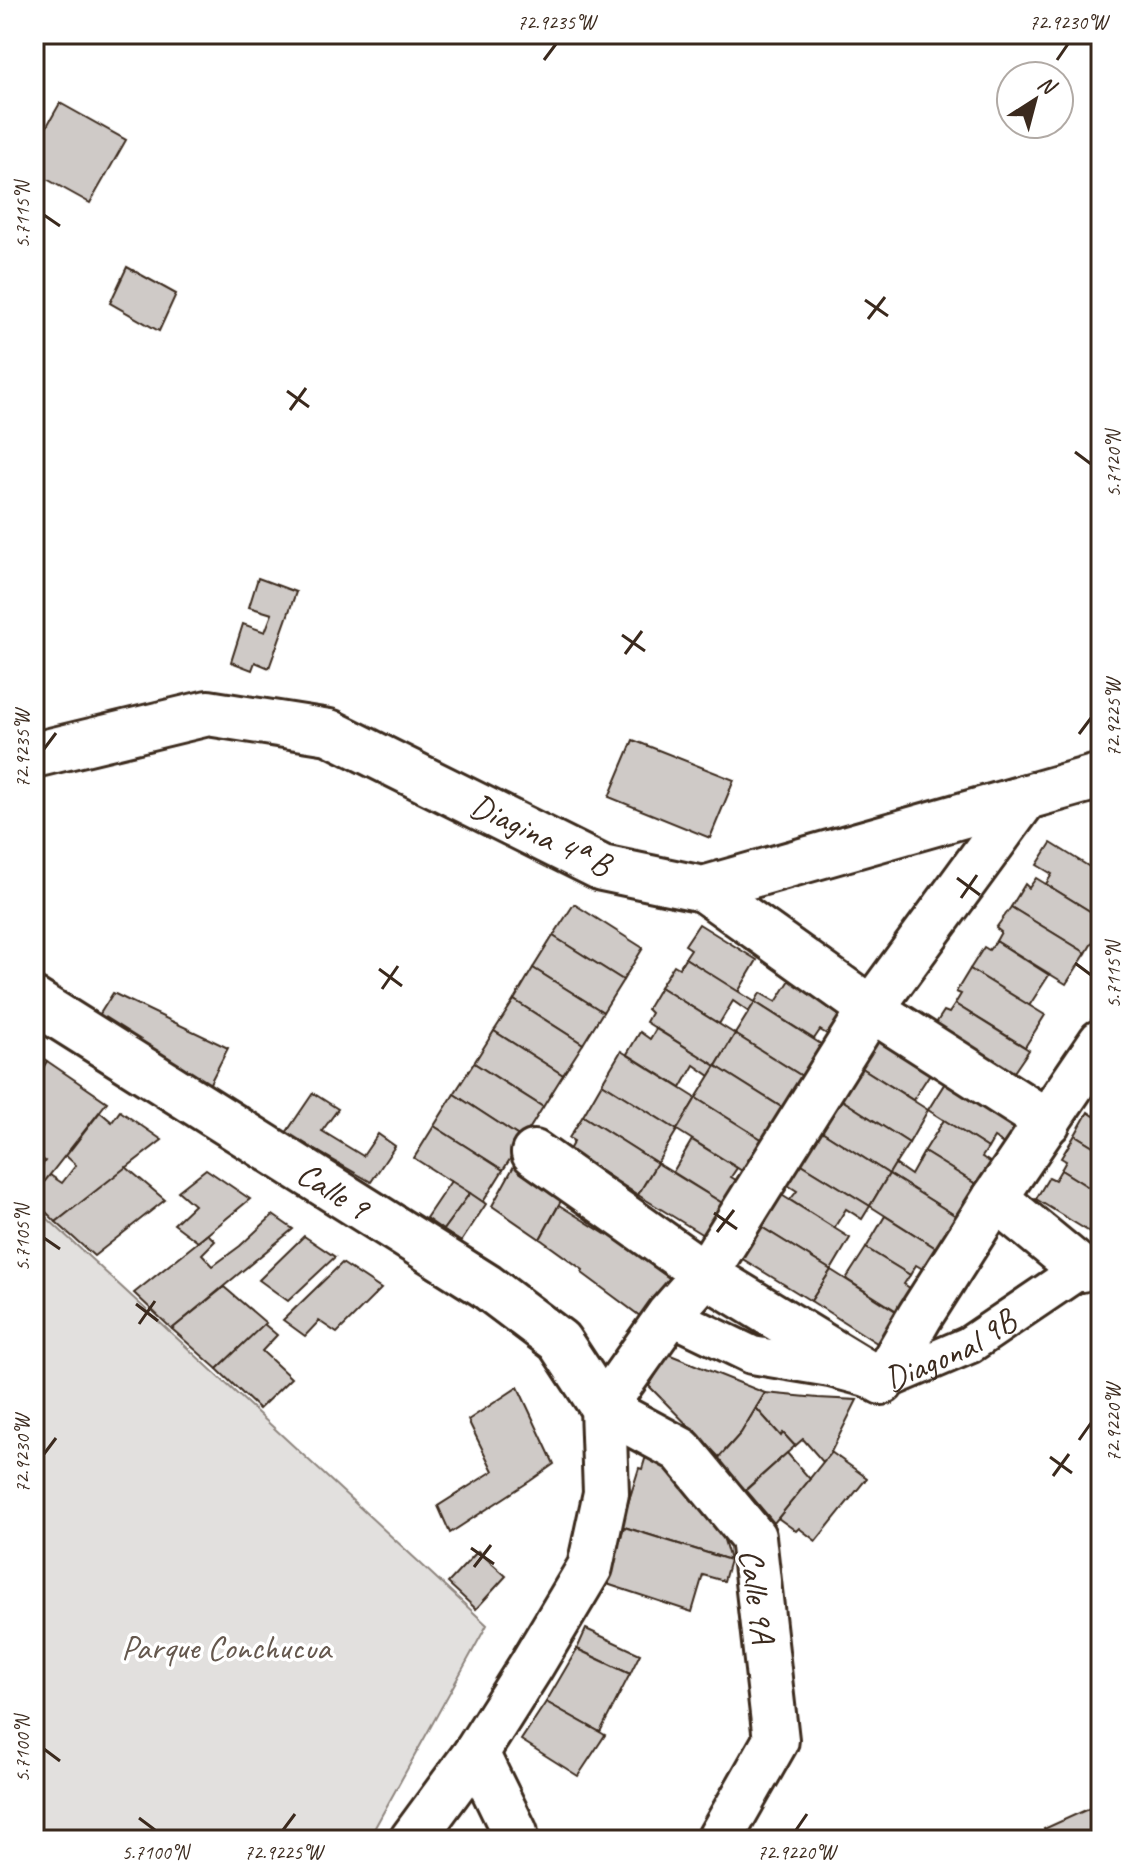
<svg xmlns="http://www.w3.org/2000/svg" width="1135" height="1874" viewBox="0 0 1135 1874" font-family="Caveat,sans-serif">
<style>
.green{fill:#e2e0de;stroke:#8e857e;stroke-width:2}
.building{fill:#cfcac7;stroke:#3b2a1e;stroke-width:2}
.lines{fill:none;stroke-linecap:round;stroke-linejoin:round}
.pedestrian-casing{stroke:#3b2a1e;stroke-width:42}
.minor-casing{stroke:#3b2a1e;stroke-width:50}
.tertiary-casing{stroke:#3b2a1e;stroke-width:50}
.pedestrian{stroke:#fff;stroke-width:36}
.minor{stroke:#fff;stroke-width:44}
.tertiary{stroke:#fff;stroke-width:44}
.ticks{fill:none;stroke:#3b2a1e;stroke-width:3}
.labels{text-anchor:middle;stroke-width:7;stroke-linejoin:round;paint-order:stroke}
.street-label{font-size:34px;fill:#3b2a1e;stroke:#fff}
.park-label{font-size:34px;fill:#65584e;stroke:#fff}
.neatline{fill:none;stroke:#3b2a1e;stroke-width:3}
.ticks-label{font-size:20px;text-anchor:middle;fill:#3b2a1e}
</style>
<rect width="100%" height="100%" fill="#fff"/>
<filter id="ink" filterUnits="userSpaceOnUse"><feTurbulence type="fractalNoise" baseFrequency=".0125" numOctaves="2"/><feDisplacementMap in="SourceGraphic" scale="16" xChannelSelector="R" yChannelSelector="G"/><feConvolveMatrix kernelMatrix="1 2 1 2 8 2 1 2 1" color-interpolation-filters="sRGB"/></filter>
<g filter="url(#ink)">
<path class="green" d="M34,1206l453,419 -119,215h-334z"/>
<g class="building">
<path d="M60,103l66,37 -36,63 -56,-31v-23z"/>
<path d="M127,267l49,27 -17,37 -49,-28z"/>
<path d="M258,578l38,14 -27,76 -14,-6 -3,8 -21,-8 12,-38 22,8 7,-18 -23,-7z"/>
<path d="M633,740l101,40 -24,58 -101,-41z"/>
<path d="M1051,843l50,31v44l-55,-34 6,-10 -15,-9z"/>
<path d="M1036,878l65,40v10l-15,25 -75,-46 14,-23 4,4z"/>
<path d="M574,904l69,44 -20,32 -70,-44z"/>
<path d="M1011,907l75,46 -20,31 -70,-43 5,-9 -5,-4z"/>
<path d="M699,924l58,36 -19,32 -53,-34 6,-9 -6,-4z"/>
<path d="M553,936l70,44 -20,32 -70,-44z"/>
<path d="M996,941l53,34 -20,31 -59,-37 14,-22 5,3z"/>
<path d="M685,958l70,44 -6,10 -16,-11 -14,23 -59,-37 14,-22 5,3z"/>
<path d="M533,968l70,44 -20,32 -69,-44z"/>
<path d="M970,969l75,46 -20,32 -70,-43 6,-10 -5,-2z"/>
<path d="M790,980l54,33 -14,23 -10,-6 -6,9 -59,-37 5,-9 16,9z"/>
<path d="M660,987l75,47 -19,32 -70,-44 5,-9 -4,-4z"/>
<path d="M113,993l115,55 -20,39 -110,-70z"/>
<path d="M514,1000l69,44 -20,31 -69,-44z"/>
<path d="M755,1002l69,44 -19,32 -70,-44z"/>
<path d="M955,1004l74,46 -21,31 -77,-50 13,-20 5,2z"/>
<path d="M656,1029l60,37 -6,10 -16,-11 -13,23 -54,-34 13,-22 10,7z"/>
<path d="M494,1031l69,44 -20,32 -69,-44z"/>
<path d="M874,1031l59,38 -20,31 -54,-34z"/>
<path d="M735,1034l70,44 -19,32 -70,-44z"/>
<path d="M621,1051l75,47 -19,32 -75,-47z"/>
<path d="M34,1052l13,9 -13,23z"/>
<path d="M47,1061l60,41 -73,93v-18l11,-16 -11,-7v-70z"/>
<path d="M474,1063l69,44 -20,32 -69,-45z"/>
<path d="M716,1066l70,44 -20,32 -70,-44z"/>
<path d="M859,1066l69,44 -19,33 -75,-48z"/>
<path d="M948,1078l70,44 -13,23 -11,-7 -6,10 -60,-38z"/>
<path d="M602,1083l75,47 -20,33 -74,-47z"/>
<path d="M313,1093l25,16 -16,22 41,25 15,-22 17,12 -24,36 -85,-49z"/>
<path d="M454,1094l69,45 -20,31 -69,-44z"/>
<path d="M834,1095l75,48 -20,31 -69,-44z"/>
<path d="M696,1098l70,44 -19,32 -70,-44z"/>
<path d="M1100,1106l1,1v44l-26,-16 13,-23 6,4z"/>
<path d="M120,1111l42,29 -106,82 -22,-22v-5l16,-20 12,8 14,-18 -10,-9 34,-44 12,10z"/>
<path d="M583,1116l74,47 -19,32 -69,-45 5,-9 -5,-3z"/>
<path d="M944,1120l44,28 -6,9 11,7 -14,22 -55,-34z"/>
<path d="M434,1126l69,44 -20,32 -69,-44z"/>
<path d="M820,1130l69,44 -19,32 -70,-43z"/>
<path d="M1075,1135l26,16v44l-40,-25 5,-9 -5,-3z"/>
<path d="M692,1140l45,28 -6,9 10,6 -14,23 -54,-34z"/>
<path d="M924,1152l55,34 -20,32 -70,-44 6,-10 16,11z"/>
<path d="M657,1163l75,46 -24,29 -70,-43z"/>
<path d="M800,1163l70,43 -8,13 -16,-10 -12,19 -44,-28 7,-9 -11,-7z"/>
<path d="M514,1166l49,31 -23,42 -48,-33z"/>
<path d="M126,1167l39,33 -71,56 -38,-34z"/>
<path d="M206,1169l44,30 -52,43 -24,-18 20,-19 -16,-14z"/>
<path d="M1061,1170l40,25v44l-65,-40 13,-22 6,3z"/>
<path d="M889,1174l70,44 -20,32 -69,-44z"/>
<path d="M451,1181l19,12 -27,37 -17,-12z"/>
<path d="M470,1193l16,11 -25,38 -18,-12z"/>
<path d="M780,1194l70,44 -19,32 -76,-47z"/>
<path d="M559,1205l46,29 9,-14 63,46 -33,53 -62,-46 1,-3 -43,-31z"/>
<path d="M273,1215l20,14 -121,100 -38,-36 74,-59 7,7 -13,13 11,12 27,-20z"/>
<path d="M885,1216l54,34 -13,21 -10,-6 -6,10 -44,-27z"/>
<path d="M755,1223l76,47 -20,31 -70,-43z"/>
<path d="M304,1236l31,21 -47,44 -29,-21z"/>
<path d="M866,1248l44,27 -6,9 10,7 -14,22 -54,-34z"/>
<path d="M342,1263l39,26 -44,44 -18,-12 -14,15 -22,-16z"/>
<path d="M831,1270l74,47 -25,28 -69,-44z"/>
<path d="M224,1287l42,36 -49,46 -45,-40z"/>
<path d="M264,1324l13,11 -15,16 29,27 -32,31 -42,-40z"/>
<path d="M668,1354l97,39 -24,40 -22,24 -70,-71z"/>
<path d="M518,1387l36,77 -24,17 -80,52 -12,-27 55,-35 -25,-51z"/>
<path d="M765,1393l53,5 39,2 -26,52 -8,10 -20,-23 -8,7 -12,-13 -2,3 -25,-28z"/>
<path d="M756,1408l25,28 2,-3 12,13 -51,45 -27,-31 24,-27z"/>
<path d="M649,1446l58,37 23,77 -109,-34 18,-58 3,1z"/>
<path d="M831,1452l36,26 -51,63 -17,-13 -3,3 -18,-13z"/>
<path d="M787,1453l23,26 -36,44 -28,-33z"/>
<path d="M624,1527l106,33 -6,21 -21,-6 -11,37 -85,-28z"/>
<path d="M478,1551l28,25 -30,33 -28,-26z"/>
<path d="M586,1629l54,25 -10,20 -53,-25z"/>
<path d="M577,1649l53,25 -30,58 -54,-30z"/>
<path d="M546,1702l59,33 -27,41 -57,-36z"/>
<path d="M1101,1803v37h-52l-5,-11z"/>
</g>
<g class="lines">
<g class="pedestrian-casing">
<g id="pedestrian">
<path id="s1" d="M669,1315l83,40 78,13 52,14 87,-37 112,-76"/>
</g>
</g>
<g class="minor-casing">
<g id="minor">
<path d="M34,755l174,-42 121,19 273,136 101,21 398,-113"/>
<path d="M703,889l168,120 177,113"/>
<path d="M534,1153l171,121 177,108 38,-66 75,-118 106,-156"/>
<path d="M995,1198l86,71"/>
<path d="M476,1753l39,80v7"/>
<path d="M719,1840l57,-100 -23,-203 -72,-87 -78,-42 66,-93 36,-41 166,-265 155,-212"/>
</g>
</g>
<g class="tertiary-casing">
<g id="tertiary">
<path id="s2" d="M34,1001l452,285 73,55 44,67 3,85 -16,74 -59,99 -55,87 -64,87"/>
</g>
</g>
<use href="#pedestrian" class="pedestrian"/>
<use href="#minor" class="minor"/>
<use href="#tertiary" class="tertiary"/>
</g>
</g>
<path class="ticks" d="M544,60l12,-16M1057,60l11,-16M44,215l16,11M865,300l23,16M868,319l17,-22M287,391l22,16M290,410l16,-22M1075,452l16,12M622,635l23,16M625,654l17,-23M1079,734l12,-16M44,749l12,-16M957,878l23,17M961,898l16,-23M1075,963l16,12M379,969l23,17M382,989l16,-23M714,1213l23,16M717,1232l17,-22M44,1238l16,11M136,1304l22,17M139,1324l16,-23M1079,1440l12,-17M44,1454l12,-16M1050,1457l22,16M1053,1476l16,-22M471,1548l23,16M474,1567l17,-22M44,1749l16,12M139,1818l16,12M283,1830l12,-16M796,1830l11,-16"/>
<g class="labels">
<g class="street-label">
<text transform="translate(541 834) rotate(25)" y="12">Diagina 4ª B</text>
<text dy="12" stroke="none"><textPath href="#s2" startOffset="354">Calle 9</textPath></text>
<text dy="12" stroke="none"><textPath href="#s1" startOffset="300">Diagonal 9B</textPath></text>
<text transform="translate(758 1596) rotate(82)" y="12">Calle 9A</text>
</g>
<g class="park-label">
<text x="226" y="1659">Parque Conchucua</text>
</g>
</g>
<rect width="1135" height="1874" fill="none" stroke="#fff" stroke-width="88"/>
<g transform="translate(1035 100) rotate(36)"><circle r="38" fill="#ffffff" stroke="#b1aaa5" stroke-width="2"/>
<path d="M0-6L14 30L0 20L-14 30Z" fill="#3b2a1e"/>
<text y="-12" font-size="22" font-weight="bold" text-anchor="middle" fill="#3b2a1e">N</text>
</g>
<rect x="44" y="44" width="1047" height="1786" class="neatline"/>
<g class="ticks-label">
<text x="556" y="29">72.9235°W</text>
<text x="1068" y="29">72.9230°W</text>
<text transform="translate(22 215) rotate(-90)" y="7">5.7115°N</text>
<text transform="translate(1113 464) rotate(-90)" y="7">5.7120°N</text>
<text transform="translate(1113 718) rotate(-90)" y="7">72.9225°W</text>
<text transform="translate(22 749) rotate(-90)" y="7">72.9235°W</text>
<text transform="translate(1113 975) rotate(-90)" y="7">5.7115°N</text>
<text transform="translate(22 1238) rotate(-90)" y="7">5.7105°N</text>
<text transform="translate(1113 1423) rotate(-90)" y="7">72.9220°W</text>
<text transform="translate(22 1454) rotate(-90)" y="7">72.9230°W</text>
<text transform="translate(22 1749) rotate(-90)" y="7">5.7100°N</text>
<text x="155" y="1859">5.7100°N</text>
<text x="283" y="1859">72.9225°W</text>
<text x="796" y="1859">72.9220°W</text>
</g>
</svg>
